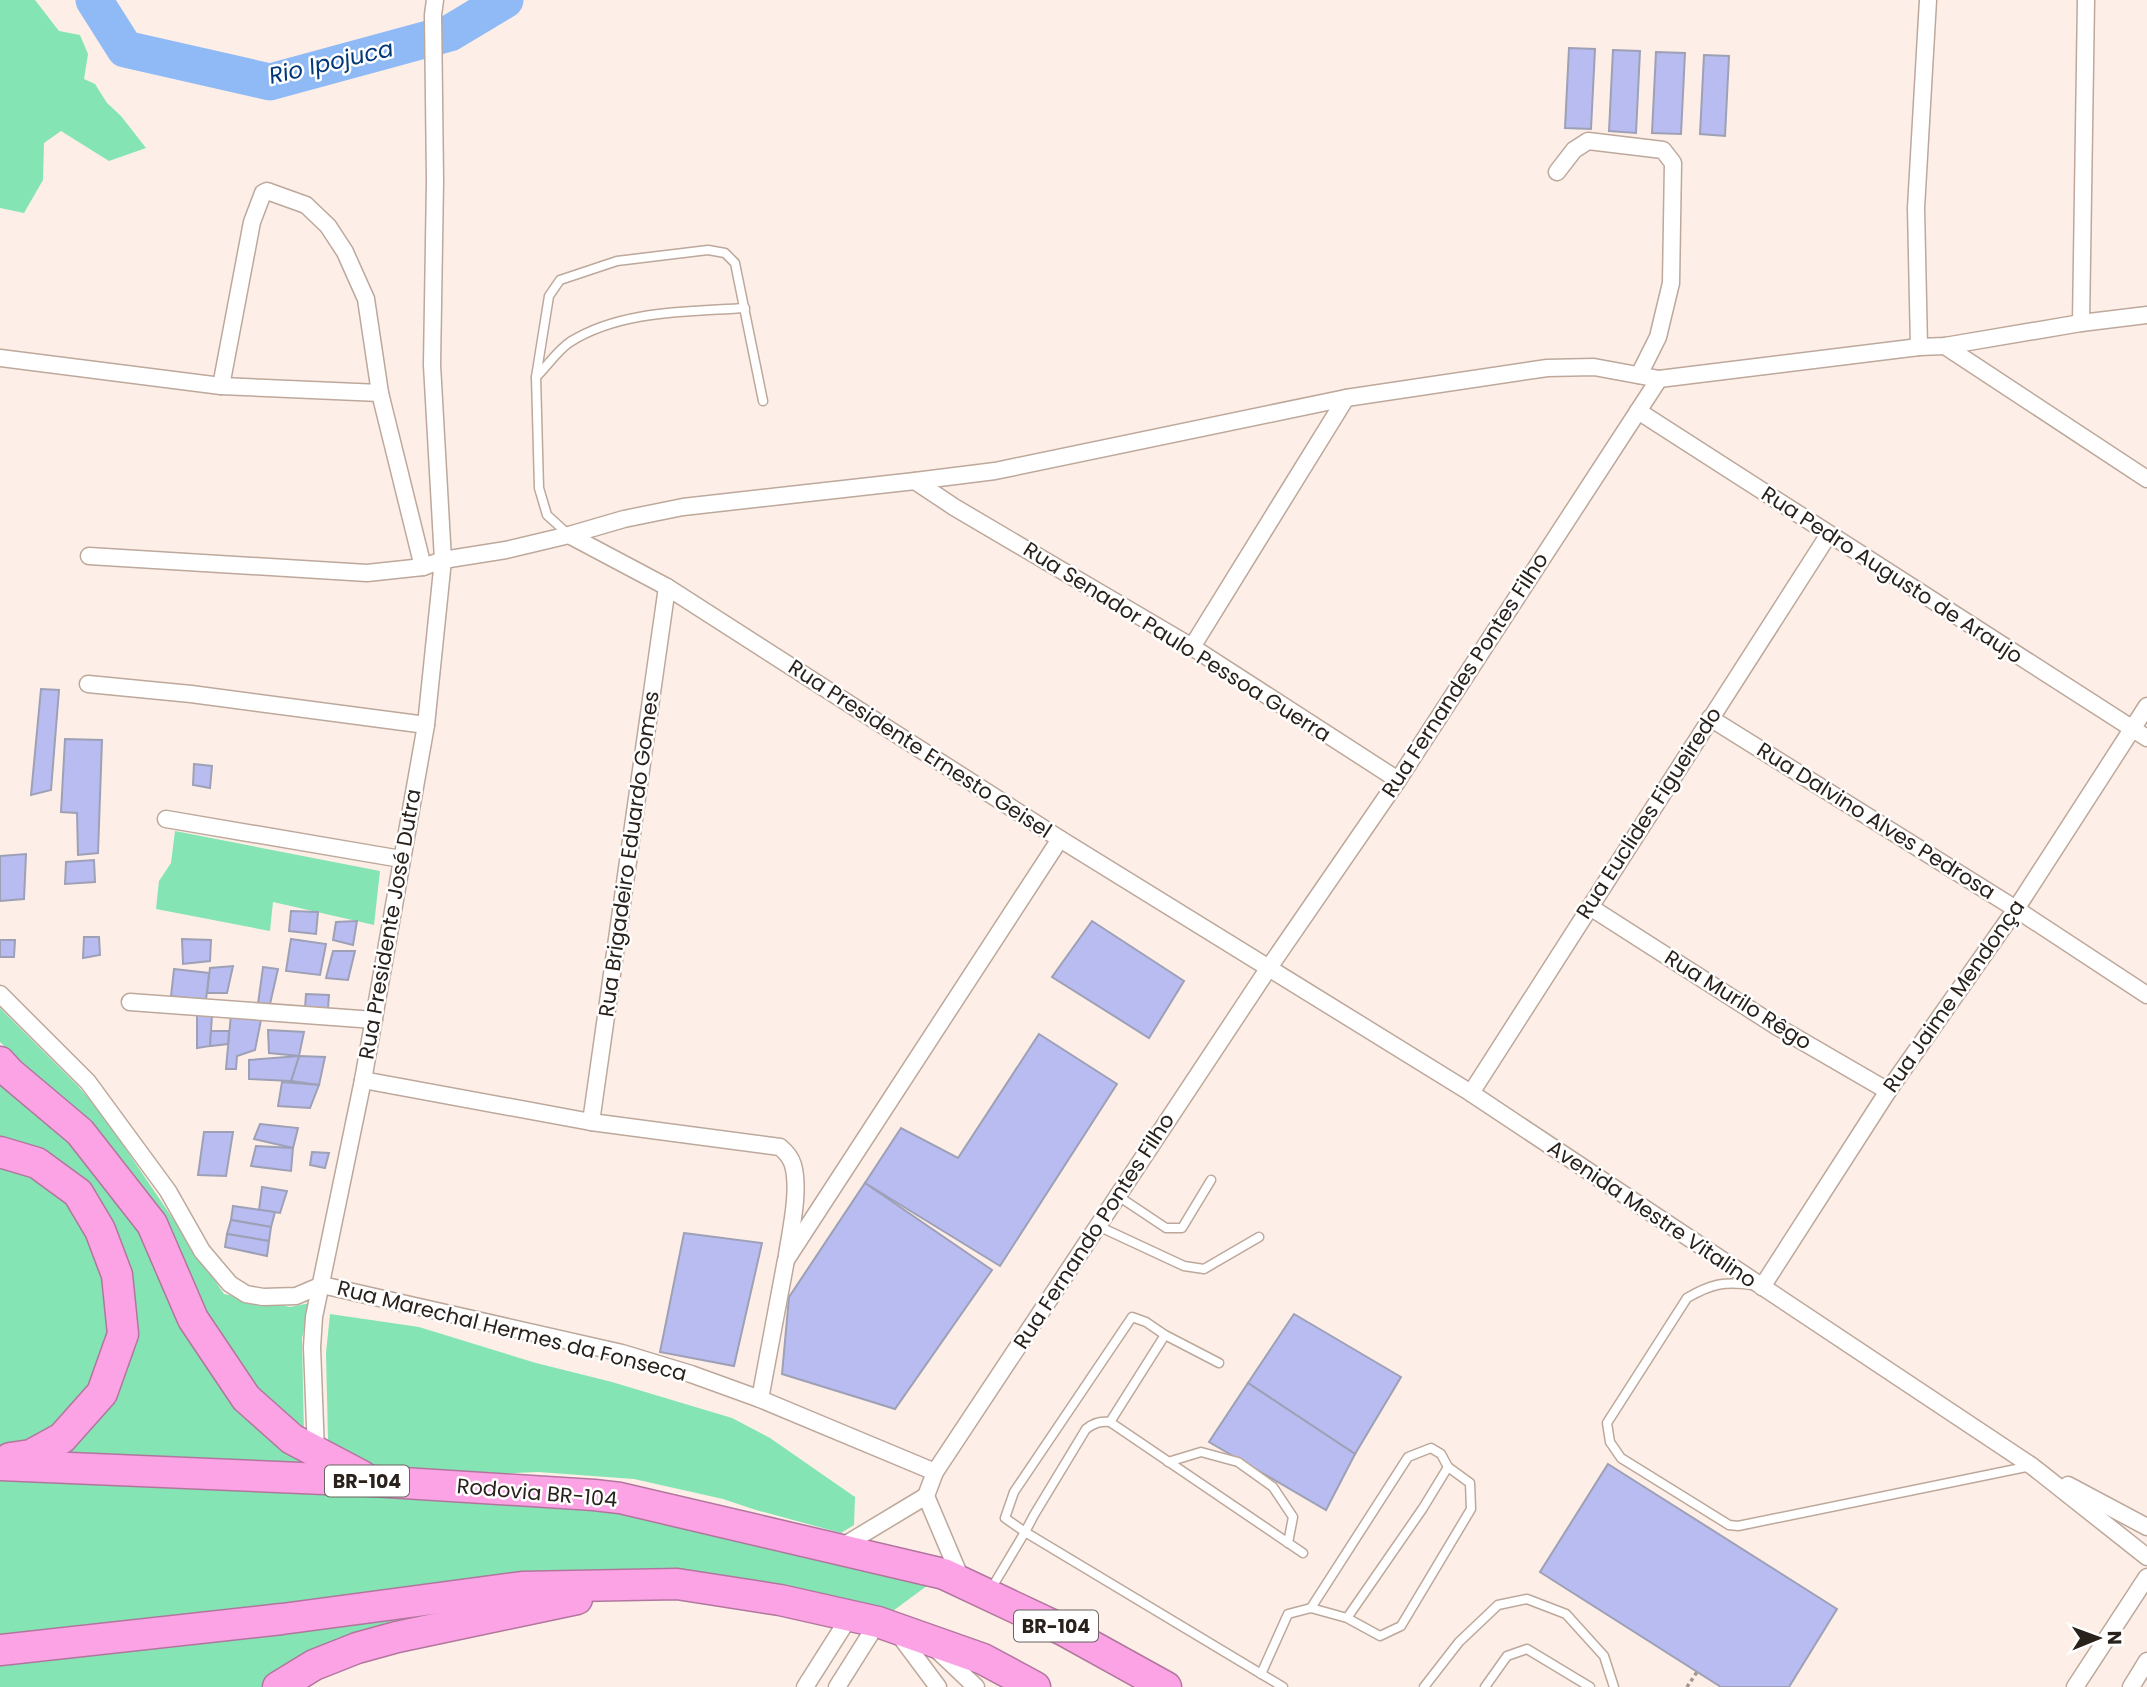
<svg xmlns="http://www.w3.org/2000/svg" width="2147" height="1687" viewBox="0 0 2147 1687" font-family="Poppins,sans-serif">
<style>
.green{fill:#84e4b3}
.lines{fill:none;stroke-linecap:round;stroke-linejoin:round}
.river{stroke:#90baf6;stroke-width:37}
.building{fill:#b9bcf1;stroke:#9ea0b6;stroke-width:2}
.lane-casing{stroke:#bda89b;stroke-width:11}
.street-casing{stroke:#bda89b;stroke-width:19}
.highway-casing{stroke:#b2769e;stroke-width:33}
.path{stroke:#a29790;stroke-width:3.5;stroke-dasharray:3.5 3.5;stroke-linecap:butt}
.lane{stroke:#fff;stroke-width:8}
.street{stroke:#fff;stroke-width:16}
.highway{stroke:#fba3e4;stroke-width:30}
.labels{text-anchor:middle;stroke-width:5;stroke-linejoin:round;paint-order:stroke}
.shield{fill:#fff;stroke:#69645f;stroke-width:2}
.shield-label{font-size:19px;font-weight:bold;fill:#29211b}
.street-label{font-size:21px;fill:#29211b;stroke:#fff}
.water-label{font-size:23px;font-style:italic;fill:#023778;stroke:#fff}
</style>
<rect width="100%" height="100%" fill="#fdefe7"/>
<g class="green">
<path d="M0,0h35l24,31 21,4 8,19 -4,25 11,5 12,19 14,13 25,32 -37,13 -48,-30 -17,12 -1,37 -19,33 -24,-5z"/>
<path d="M175,831l205,40 -6,54 -101,-23 -3,29 -114,-22 3,-28 12,-18z"/>
<path d="M0,1008l78,78 24,28 122,180 66,13 20,-4 -8,35 2,96 -51,-49 -46,-70 -47,-101 -65,-87 -48,-38 -47,-47z"/>
<path d="M0,1062l80,70 166,266 124,82 250,18 323,76 -65,48 -140,-29 -218,-2 -242,96h-278z"/>
<path d="M330,1314l89,13 117,36 76,19 120,36 38,20 85,59 -1,28 -13,8 -85,-23 -33,-11 -89,-20 -96,-7 -47,2 -114,-7 -25,-10 -24,-17 -2,-87z"/>
</g>
<g class="lines">
<path class="river" d="M94,0l31,49 145,33 180,-49 55,-33"/>
</g>
<g class="building">
<path d="M1569,48l26,1 -4,80 -26,-1z"/>
<path d="M1613,50l27,1 -4,82 -27,-2z"/>
<path d="M1656,52l29,1 -4,81 -29,-1z"/>
<path d="M1704,55l25,1 -4,80 -25,-2z"/>
<path d="M41,689l18,1 -8,100 -20,5z"/>
<path d="M65,739l37,1 -4,113 -20,2 -1,-42 -16,-1z"/>
<path d="M194,764l18,2 -2,22 -17,-3z"/>
<path d="M26,854l-2,45 -24,2v-45z"/>
<path d="M94,860l1,22 -30,2 1,-22z"/>
<path d="M291,911l27,1 -2,22 -27,-3z"/>
<path d="M357,921l-4,24 -20,-5 3,-18z"/>
<path d="M1092,921l92,60 -35,57 -97,-61z"/>
<path d="M84,937h15l1,18 -17,3z"/>
<path d="M182,939l29,1 -1,21 -27,3z"/>
<path d="M291,939l35,5 -6,31 -34,-4z"/>
<path d="M0,940h15l-1,17h-14z"/>
<path d="M333,951h22l-7,29 -22,-2z"/>
<path d="M233,966l-6,27h-20l3,-25z"/>
<path d="M263,967l15,2 -8,35h-12z"/>
<path d="M174,969l35,4 -3,27 -35,-4z"/>
<path d="M306,994l23,1 -1,14 -23,-1z"/>
<path d="M197,1014l15,1 -2,31 -13,2z"/>
<path d="M231,1014l31,1 -7,35 -18,6 -1,13h-10z"/>
<path d="M268,1030l36,2 -5,24 -30,-3z"/>
<path d="M211,1031h18l-1,13 -18,2z"/>
<path d="M1039,1034l78,50 -117,182 -135,-83 36,-55 57,30z"/>
<path d="M299,1056l26,1 -6,28 -28,-4z"/>
<path d="M299,1056l-8,25 -42,-2v-19z"/>
<path d="M282,1082l37,3 -9,23 -32,-2z"/>
<path d="M260,1124l38,4 -5,20 -39,-9z"/>
<path d="M204,1132h29l-7,44 -28,-1z"/>
<path d="M256,1146l37,2 -2,23 -40,-5z"/>
<path d="M312,1152l17,1 -4,15 -15,-3z"/>
<path d="M865,1183l127,87 -97,139 -113,-35 7,-77z"/>
<path d="M262,1187l25,4 -7,22 -21,-3z"/>
<path d="M233,1206l42,6 -4,15 -40,-7z"/>
<path d="M231,1220l40,7 -2,14 -42,-7z"/>
<path d="M684,1233l78,10 -28,123 -74,-14z"/>
<path d="M227,1234l42,7 -2,15 -42,-9z"/>
<path d="M1294,1314l107,63 -46,77 -107,-71z"/>
<path d="M1248,1383l107,71 -29,56 -117,-68z"/>
<path d="M1608,1464l229,145 -48,78h-68l-181,-115z"/>
</g>
<g class="lines">
<g class="lane-casing">
<g id="lane">
<path d="M536,377c11,-11 22,-27 34,-35 51,-32 117,-30 175,-34"/>
<path d="M569,535l-22,-20 -8,-27 -3,-111 13,-81 11,-16 57,-19 91,-11 17,3 10,10 28,138"/>
<path d="M1118,1196l48,32h16l29,-48"/>
<path d="M1098,1226l86,40 20,3 55,-32"/>
<path d="M1752,1285c-28,-4 -41,-1 -65,13l-80,125 3,19 11,16 108,67 9,1 293,-60"/>
<path d="M1110,1422l55,-87 54,28"/>
<path d="M1168,1462l33,-10 37,10 35,25 20,30 -5,26"/>
<path d="M991,1589l34,-57 -20,-14 9,-26 118,-175 14,5 19,13"/>
<path d="M1311,1608l97,-151 23,-9 10,6 7,13"/>
<path d="M1261,1674l27,-60 23,-6 36,10 33,18 21,-10 70,-117 -1,-26 -22,-16 -25,41 -76,110"/>
<path d="M1283,1687l-258,-155 9,-17 52,-86c8,-6 14,-8 24,-7l193,131"/>
<path d="M1424,1687l35,-45 39,-37 29,-6 39,15 38,42 10,31"/>
<path d="M1485,1687l22,-31 20,-7 63,38"/>
</g>
</g>
<g class="street-casing">
<g id="street">
<path d="M1557,172l17,-22 14,-9 75,9 10,13 -2,120 -13,54 -19,38"/>
<path d="M2081,323l5,-323"/>
<path d="M1945,346l202,133"/>
<path d="M1919,347l-3,-139 12,-208"/>
<path d="M0,358l221,28 159,7"/>
<path d="M221,386l31,-164 11,-29 4,-2 39,14 22,21 17,26 21,47 14,94 43,174"/>
<path d="M1638,411l509,327"/>
<path d="M915,481l80,-10 351,-73"/>
<path d="M569,535l98,52 393,252 411,254 561,373 115,91"/>
<path d="M89,556l278,17 56,-6 20,-7 63,-10 63,-15 55,-16 59,-12 232,-26 39,26 238,140 206,133"/>
<path d="M1192,647l154,-249 201,-30 47,-1 65,12 260,-32 26,-1 136,-23 66,-8"/>
<path d="M88,684l103,10 235,31"/>
<path d="M1710,718l306,191 131,86"/>
<path d="M166,819l235,40"/>
<path d="M1590,907l186,119 112,65"/>
<path d="M0,994l88,88 80,109 34,60 28,33 16,10 17,3 33,-1 26,-11"/>
<path d="M130,1002l244,18"/>
<path d="M363,1080l228,42 189,25c6,5 11,11 13,18 7,25 -2,64 -6,90"/>
<path d="M1471,1093l358,-559"/>
<path d="M591,1122l76,-535"/>
<path d="M322,1285l300,68 69,21 69,25 175,73"/>
<path d="M1762,1287l126,-196 128,-182 131,-203"/>
<path d="M760,1399l26,-139 274,-421"/>
<path d="M316,1452l-4,-105 2,-30 49,-237 63,-355 17,-165 -11,-195 3,-184 -2,-166 2,-15"/>
<path d="M2068,1485l79,42"/>
<path d="M926,1496l9,-24 333,-503 130,-189 261,-401"/>
<path d="M926,1496l36,85"/>
<path d="M838,1549l88,-53"/>
<path d="M897,1632l41,55"/>
<path d="M937,1650l39,37"/>
<path d="M805,1687l45,-71"/>
<path d="M837,1687l41,-65"/>
<path d="M2075,1687l72,-110"/>
<path d="M2131,1687l16,-26"/>
</g>
</g>
<g class="highway-casing">
<g id="highway">
<path d="M0,1062l10,11 70,59 72,92 41,95 53,79 46,41 70,37"/>
<path d="M0,1152l37,11 41,30 22,37 17,45 6,59 -21,59 -40,45 -31,17 -21,3"/>
<path d="M0,1465l372,16 222,14 26,3 324,76 119,56 103,57"/>
<path d="M0,1650l282,-31 240,-32 155,-3 103,16 98,22 105,37 52,28"/>
<path d="M278,1687l36,-22 43,-17 40,-11 180,-38"/>
</g>
</g>
<path class="path" d="M1687,1687l10,-15"/>
<use href="#lane" class="lane"/>
<use href="#street" class="street"/>
<use href="#highway" class="highway"/>
</g>
<g class="labels">
<g class="shield">
<rect x="325" y="1465.5" width="84" height="31" rx="5"/>
<rect x="1014" y="1610.5" width="84" height="31" rx="5"/>
</g>
<g class="shield-label">
<text x="367" y="1488">BR-104</text>
<text x="1056" y="1633">BR-104</text>
</g>
<g class="street-label">
<text transform="translate(1892 575) rotate(33)" y="7">Rua Pedro Augusto de Araujo</text>
<text transform="translate(1177 642) rotate(32)" y="7">Rua Senador Paulo Pessoa Guerra</text>
<text transform="translate(1465 675) rotate(-57)" y="7">Rua Fernandes Pontes Filho</text>
<text transform="translate(920 749) rotate(33)" y="7">Rua Presidente Ernesto Geisel</text>
<text transform="translate(1649 813) rotate(-57)" y="7">Rua Euclides Figueiredo</text>
<text transform="translate(1876 821) rotate(32)" y="7">Rua Dalvino Alves Pedrosa</text>
<text transform="translate(629 854) rotate(-82)" y="7">Rua Brigadeiro Eduardo Gomes</text>
<text transform="translate(390 924) rotate(-80)" y="7">Rua Presidente José Dutra</text>
<text transform="translate(1954 996) rotate(-55)" y="7">Rua Jaime Mendonça</text>
<text transform="translate(1738 1000) rotate(32)" y="7">Rua Murilo Rêgo</text>
<text transform="translate(1652 1214) rotate(34)" y="7">Avenida Mestre Vitalino</text>
<text transform="translate(1094 1231) rotate(-57)" y="7">Rua Fernando Pontes Filho</text>
<text transform="translate(512 1331) rotate(14)" y="7">Rua Marechal Hermes da Fonseca</text>
<text transform="translate(537 1493) rotate(5)" y="7">Rodovia BR-104</text>
</g>
<g class="water-label">
<text transform="translate(331 62) rotate(-13)" y="8">Rio Ipojuca</text>
</g>
</g>
<g transform="translate(2098 1638) rotate(89)" stroke="#ffffff" stroke-width="5" paint-order="stroke">
<path d="M0-5L12 26L0 18L-12 26Z" fill="#29211b"/>
<text y="-10" font-size="19" font-weight="bold" text-anchor="middle" fill="#29211b">N</text>
</g>
</svg>
